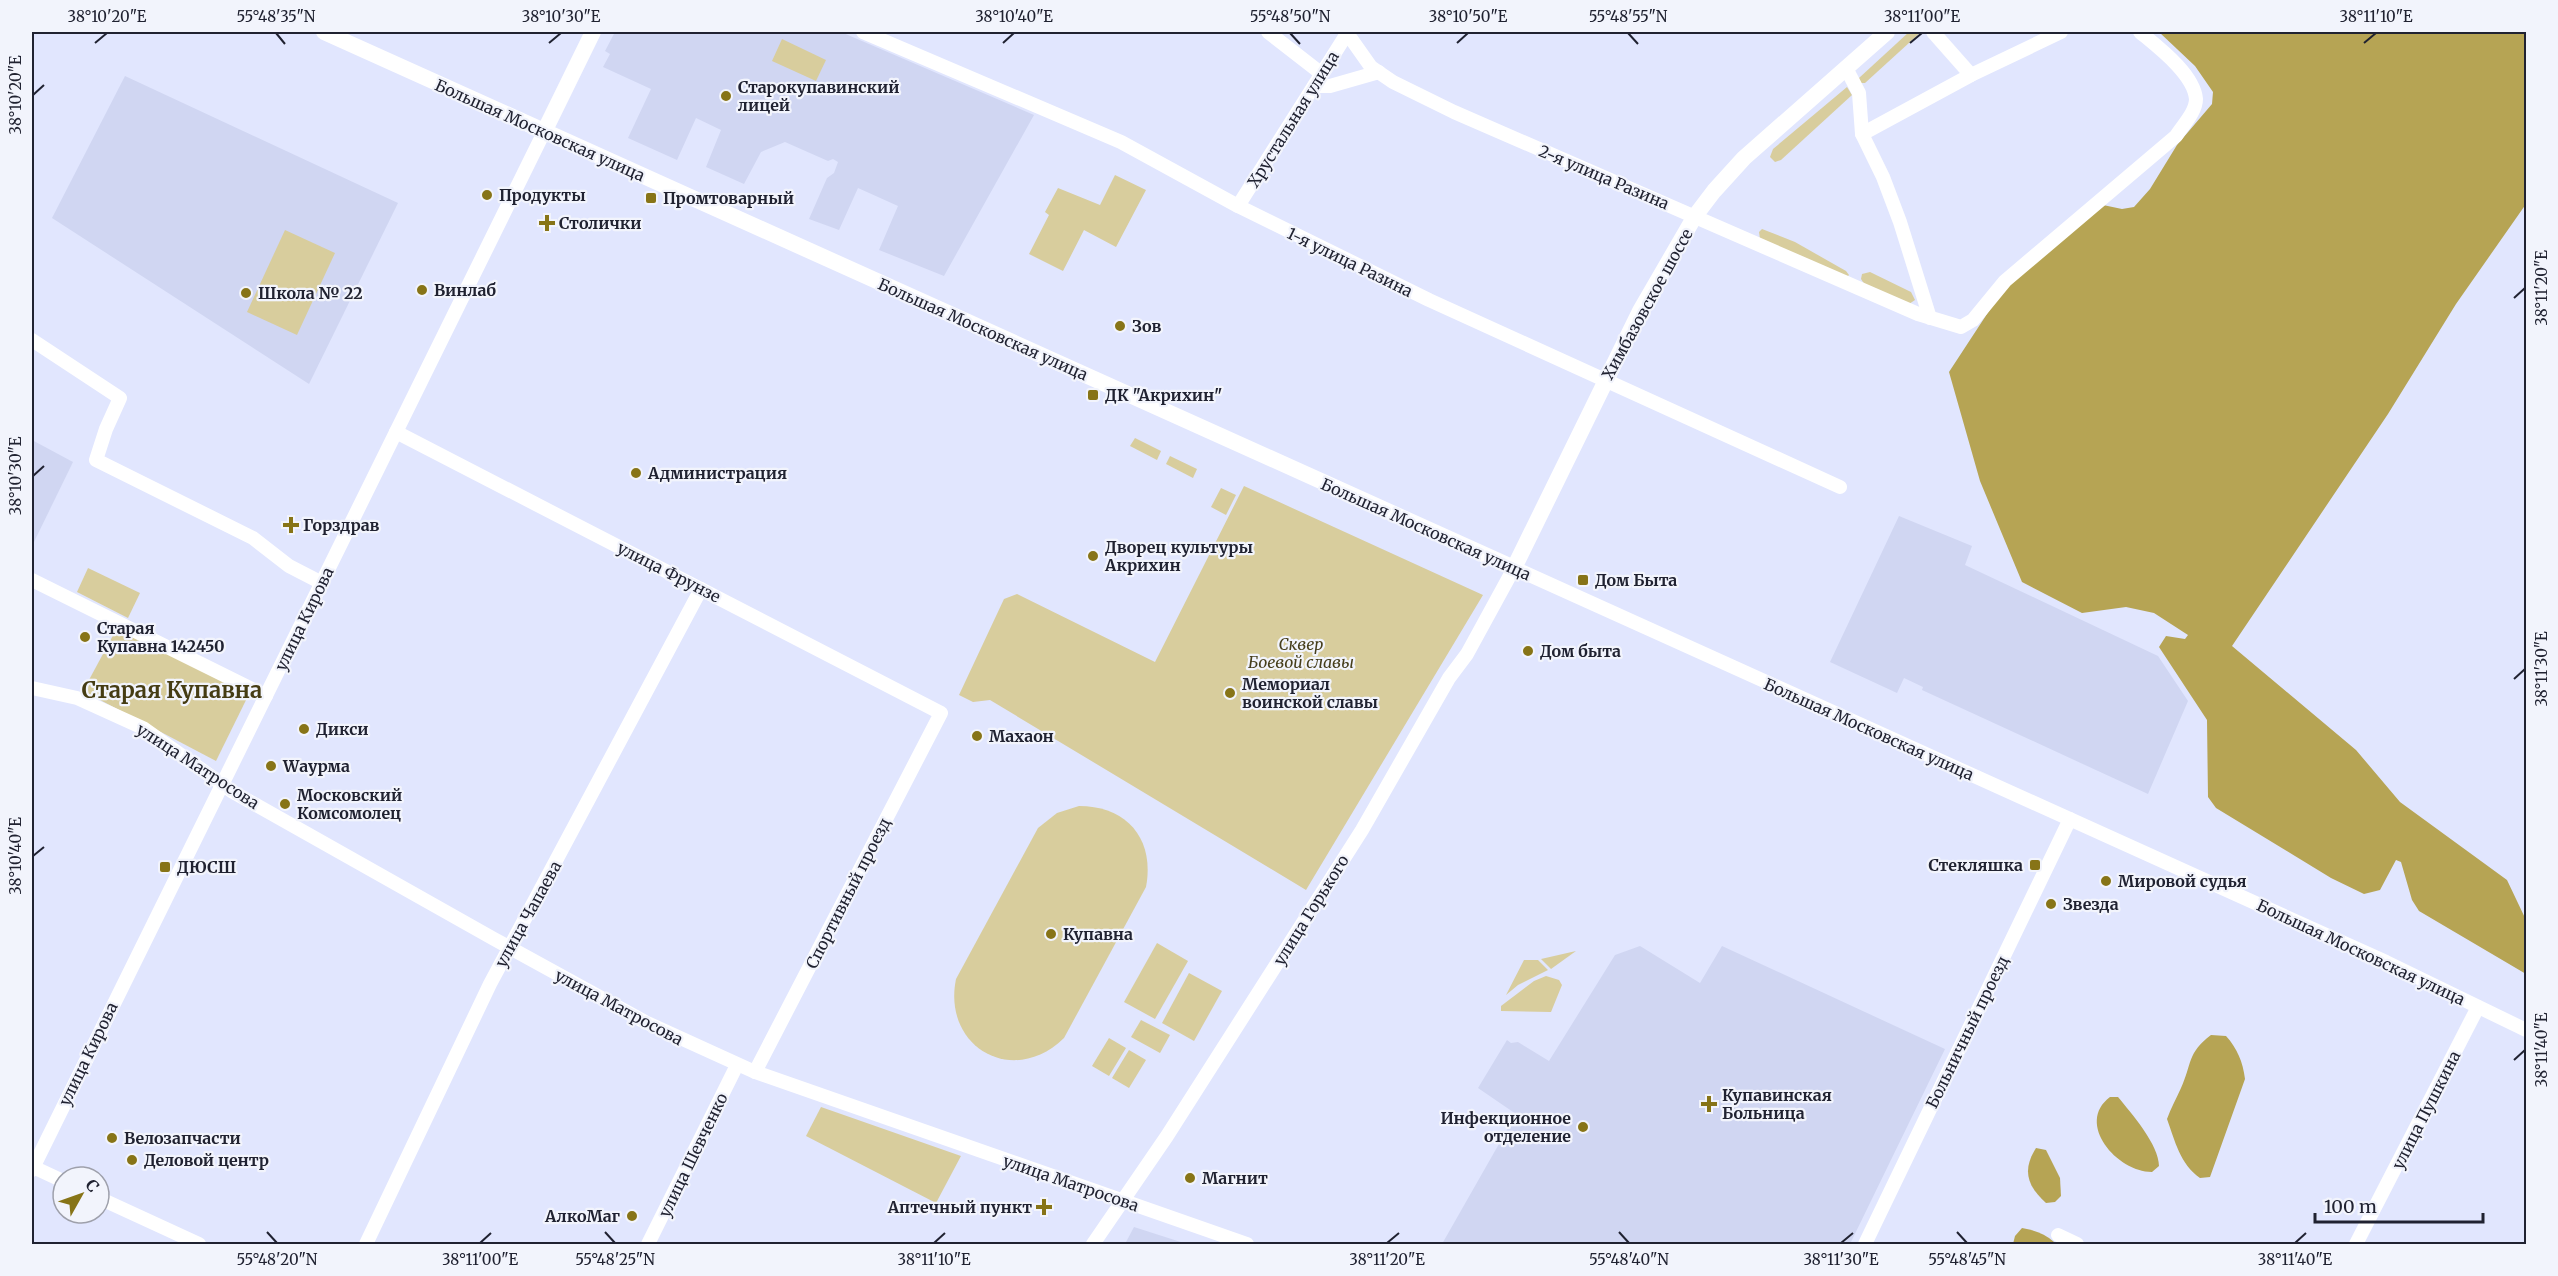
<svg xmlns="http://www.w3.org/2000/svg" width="2558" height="1276" viewBox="0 0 2558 1276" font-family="Merriweather,serif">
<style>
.built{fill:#d0d6f2}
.green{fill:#d8cd9d}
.forest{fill:#b6a454}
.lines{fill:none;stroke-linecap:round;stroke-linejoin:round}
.minor{stroke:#fff;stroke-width:14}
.major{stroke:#fff;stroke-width:16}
.ticks{fill:none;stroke:#202231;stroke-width:2}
.poi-dot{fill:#877417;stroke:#f2f4fc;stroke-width:2}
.labels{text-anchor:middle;stroke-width:4.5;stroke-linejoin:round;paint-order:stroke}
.poi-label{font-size:16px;font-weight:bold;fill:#202231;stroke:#f2f4fc;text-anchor:start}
.street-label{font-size:16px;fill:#202231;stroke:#f2f4fc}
.park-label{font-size:16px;font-style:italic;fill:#463e1b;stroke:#f2f4fc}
.district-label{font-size:22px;font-weight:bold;fill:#453c13;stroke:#f2f4fc}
.neatline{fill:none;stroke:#202231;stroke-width:2}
.ticks-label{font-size:15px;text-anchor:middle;fill:#202231}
</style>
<rect width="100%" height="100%" fill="#e1e6fe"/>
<g class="built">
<path d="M615,32h226l193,83 -90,161 -65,-26 19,-44 -40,-18 -19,42 -30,-11 18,-41 7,-5 4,-11 -5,-3 -5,2 -43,-19 -24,10 -17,32 -38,-17 15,-37 -25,-12 -19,42 -49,-22 23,-49 -48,-22 7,-13 -5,-3z"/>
<path d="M125,76l273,127 -89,181 -257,-166z"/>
<path d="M32,440l41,22 -41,84z"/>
<path d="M1899,516l73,30 -7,19 193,91 30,45 -40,93 -226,-104 1,-3 -19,-9 -7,15 -67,-31z"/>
<path d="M1640,946l60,37 22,-37 223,103 -95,195h-408l74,-130 -38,-26 29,-48 4,3 7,-1 31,19 66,-106z"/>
<path d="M1134,1227l53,17h-62z"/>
</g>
<g class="green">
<path d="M1909,32h12l-56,51h-5l-1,-5z"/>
<path d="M782,39l44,21 -10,21 -44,-20z"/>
<path d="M1847,87l5,8 -71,65 -6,2 -5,-5 3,-8z"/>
<path d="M1115,175l31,15 -30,57 -32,-17 -21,41 -34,-17 20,-39 -4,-3 13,-24 42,17z"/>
<path d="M1762,229l33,13 51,29 3,4 -3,3 -86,-39 -1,-7z"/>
<path d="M285,230l50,23 -38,82 -50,-23z"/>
<path d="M1870,272l41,20 4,8 -6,4 -44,-19 -4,-6 1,-5z"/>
<path d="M1135,438l26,13 -4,9 -27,-14z"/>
<path d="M1170,456l27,13 -4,9 -27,-14z"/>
<path d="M1244,486l239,109 -177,295 -316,-190 -17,2 -14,-7 45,-96 13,-5 138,68z"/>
<path d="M1221,488l15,7 -10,20 -15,-8z"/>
<path d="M88,568l52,25 -12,25 -51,-26z"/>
<path d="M117,628l132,66 -33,67 -133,-70z"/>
<path d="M1079,806c48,0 76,33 67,81l-82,151c-51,50 -122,9 -108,-59l82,-151 19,-15z"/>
<path d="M1157,943l31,18 -33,58 -31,-17z"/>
<path d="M1576,951l-25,18 -10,-10z"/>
<path d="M1524,960h14l10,10 -30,15 -12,10z"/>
<path d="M1189,973l33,18 -28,50 -32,-18z"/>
<path d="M1546,976l13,4 3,5 -11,27 -50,-1v-5l33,-25z"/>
<path d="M1141,1020l29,15 -10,18 -29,-16z"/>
<path d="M1109,1038l17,10 -17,28 -17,-10z"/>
<path d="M1129,1050l17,10 -17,28 -17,-10z"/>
<path d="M821,1107l140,49 -25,47 -130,-67z"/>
</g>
<g class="forest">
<path d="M2159,32h367v172l-70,100 -68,110 -156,232 124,104 44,52 107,78 19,40v54l-107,-63 -7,-11 -11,-38 -5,-2 -16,30 -16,4 -33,-16 -115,-70 -8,-11 -1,-77 -48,-73 7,-11 19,3 3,-4 -34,-22 -28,-6 -44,6 -60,-31 -42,-101 -31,-109 55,-84 99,-83 19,4 12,-2 16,-18 27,-44 35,-41 1,-12 -18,-26z"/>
<path d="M2211,1035l15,1c11,12 17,26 19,43l-35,98 -10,1c-20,-14 -25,-37 -33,-59 4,-11 9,-20 14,-31 11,-24 6,-35 30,-53z"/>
<path d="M2110,1097h8c14,17 41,48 41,69l-7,6c-35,0 -77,-49 -42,-75z"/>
<path d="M2036,1148l10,2 14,28 1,18 -6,6 -9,1c-19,-17 -24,-33 -10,-55z"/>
<path d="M2022,1228c12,2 23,6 32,14v2h-41l2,-8z"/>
</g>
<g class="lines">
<g class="minor">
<path d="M863,32l258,110 117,64 191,94 411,187"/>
<path d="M1268,32l54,42"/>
<path d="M1933,32l38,43"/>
<path d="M1347,33l24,34 22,15 61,30 464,202 43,13 12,-7 32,-39 171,-145c7,-11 20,-24 20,-37 -2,-25 -38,-52 -56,-67"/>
<path d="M1846,68l13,25 3,41 21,43 17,45 30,96"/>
<path d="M1314,86h16l49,-14"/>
<path d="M1862,134l109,-59 90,-43"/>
<path d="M1238,206l110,-174"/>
<path d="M32,340l88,58 -14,31 -10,31 157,78 36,28 33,17"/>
<path d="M396,432l545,281 -186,359"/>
<path d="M32,580l234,116"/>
<path d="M32,688l45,10 66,30 90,64 261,147 151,83 110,50 492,172"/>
<path d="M33,1167l30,14"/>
<path d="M32,1170l512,-1038"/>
<path d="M99,1198l100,46"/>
<path d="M2058,1235l19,9"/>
<path d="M366,1244l124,-260 211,-395"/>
<path d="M648,1244l89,-179"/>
<path d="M1093,1244l74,-108 195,-306 87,-152 18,-24 47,-86 872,394 140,68"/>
<path d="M1865,1244l205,-425"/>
<path d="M2356,1244l122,-237"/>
</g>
<g class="major">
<path d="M324,32l1190,536 126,-257 55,-95 19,-25 30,-33 143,-126"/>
<path d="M544,132l49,-100"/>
</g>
</g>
<path class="ticks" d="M276,33l9,11M1290,33l10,11M1628,33l10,11M95,43l12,-10M549,43l12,-10M1003,43l11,-10M1457,43l11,-10M1910,43l12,-10M2364,43l12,-10M33,95l11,-10M2514,298l11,-10M33,476l11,-10M2514,679l11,-10M33,856l11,-9M2514,1060l11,-10M267,1232l10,11M605,1232l10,11M1619,1232l10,11M1957,1232l10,11M480,1243l11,-10M934,1243l11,-10M1387,1243l12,-10M1841,1243l12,-10M2295,1243l11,-10"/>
<g class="poi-dot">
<circle cx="726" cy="96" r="6"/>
<circle cx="487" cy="195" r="6"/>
<rect x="645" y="192" width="12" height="12" rx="3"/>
<path d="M544 214h6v6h6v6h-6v6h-6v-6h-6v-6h6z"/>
<circle cx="422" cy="290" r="6"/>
<circle cx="246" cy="293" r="6"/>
<circle cx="1120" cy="326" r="6"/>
<rect x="1087" y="389" width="12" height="12" rx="3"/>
<circle cx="636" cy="473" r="6"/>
<path d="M288 516h6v6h6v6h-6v6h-6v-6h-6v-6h6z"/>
<circle cx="1093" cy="556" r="6"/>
<rect x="1577" y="574" width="12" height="12" rx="3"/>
<circle cx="85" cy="637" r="6"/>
<circle cx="1528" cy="651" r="6"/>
<circle cx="1230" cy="693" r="6"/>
<circle cx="304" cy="729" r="6"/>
<circle cx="977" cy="736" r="6"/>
<circle cx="271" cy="766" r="6"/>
<circle cx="285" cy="804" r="6"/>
<rect x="2029" y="859" width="12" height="12" rx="3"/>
<rect x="159" y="861" width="12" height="12" rx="3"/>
<circle cx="2106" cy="881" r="6"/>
<circle cx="2051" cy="904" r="6"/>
<circle cx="1051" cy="934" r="6"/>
<path d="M1706 1095h6v6h6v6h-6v6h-6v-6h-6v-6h6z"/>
<circle cx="1583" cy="1127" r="6"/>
<circle cx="112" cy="1138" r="6"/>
<circle cx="132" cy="1160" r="6"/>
<circle cx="1190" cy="1178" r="6"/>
<path d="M1041 1198h6v6h6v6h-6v6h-6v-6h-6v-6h6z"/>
<circle cx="632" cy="1216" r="6"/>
</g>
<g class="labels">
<g class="poi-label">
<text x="738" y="93">Старокупавинский<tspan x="738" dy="18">лицей</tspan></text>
<text x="499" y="201">Продукты</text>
<text x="663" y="204">Промтоварный</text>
<text x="559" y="229">Столички</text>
<text x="434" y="296">Винлаб</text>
<text x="258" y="299">Школа № 22</text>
<text x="1132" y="332">Зов</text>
<text x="1105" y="401">ДК "Акрихин"</text>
<text x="648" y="479">Администрация</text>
<text x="303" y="531">Горздрав</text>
<text x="1105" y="553">Дворец культуры<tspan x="1105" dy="18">Акрихин</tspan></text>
<text x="1595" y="586">Дом Быта</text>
<text x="97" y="634">Старая<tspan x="97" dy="18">Купавна 142450</tspan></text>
<text x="1540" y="657">Дом быта</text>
<text x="1242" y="690">Мемориал<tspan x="1242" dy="18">воинской славы</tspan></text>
<text x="316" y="735">Дикси</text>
<text x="989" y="742">Махаон</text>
<text x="283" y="772">Wаурма</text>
<text x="297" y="801">Московский<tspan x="297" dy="18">Комсомолец</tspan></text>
<text x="2023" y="871" text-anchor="end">Стекляшка</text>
<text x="177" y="873">ДЮСШ</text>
<text x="2118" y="887">Мировой судья</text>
<text x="2063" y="910">Звезда</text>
<text x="1063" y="940">Купавна</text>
<text x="1722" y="1101">Купавинская<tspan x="1722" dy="18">Больница</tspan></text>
<text x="1571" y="1124" text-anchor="end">Инфекционное<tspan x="1571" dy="18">отделение</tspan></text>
<text x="124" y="1144">Велозапчасти</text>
<text x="144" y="1166">Деловой центр</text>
<text x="1202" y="1184">Магнит</text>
<text x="1032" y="1213" text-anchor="end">Аптечный пункт</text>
<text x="620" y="1222" text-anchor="end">АлкоМаг</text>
</g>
<g class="street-label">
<text transform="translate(1293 119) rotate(-58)" y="6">Хрустальная улица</text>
<text transform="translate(540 130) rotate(24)" y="6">Большая Московская улица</text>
<text transform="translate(1604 177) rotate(23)" y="6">2-я улица Разина</text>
<text transform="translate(1350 262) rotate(26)" y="6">1-я улица Разина</text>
<text transform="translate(1647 304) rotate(-61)" y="6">Химбазовское шоссе</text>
<text transform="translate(983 329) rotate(24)" y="6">Большая Московская улица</text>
<text transform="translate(1426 529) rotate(24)" y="6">Большая Московская улица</text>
<text transform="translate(669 572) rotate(27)" y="6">улица Фрунзе</text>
<text transform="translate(304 619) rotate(-64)" y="6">улица Кирова</text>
<text transform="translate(1869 729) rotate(24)" y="6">Большая Московская улица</text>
<text transform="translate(198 766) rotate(33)" y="6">улица Матросова</text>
<text transform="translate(848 893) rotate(-63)" y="6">Спортивный проезд</text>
<text transform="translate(1311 910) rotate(-58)" y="6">улица Горького</text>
<text transform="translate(528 914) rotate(-61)" y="6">улица Чапаева</text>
<text transform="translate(2361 952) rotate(25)" y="6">Большая Московская улица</text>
<text transform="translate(619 1007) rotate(28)" y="6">улица Матросова</text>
<text transform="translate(1967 1032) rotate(-64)" y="6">Больничный проезд</text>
<text transform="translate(88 1054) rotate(-64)" y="6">улица Кирова</text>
<text transform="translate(2426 1110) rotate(-63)" y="6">улица Пушкина</text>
<text transform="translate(693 1155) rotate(-64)" y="6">улица Шевченко</text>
<text transform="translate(1071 1183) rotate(19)" y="6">улица Матросова</text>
</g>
<g class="park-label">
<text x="1301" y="650">Сквер<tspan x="1301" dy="18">Боевой славы</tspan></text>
</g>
<g class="district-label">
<text x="172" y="698">Старая Купавна</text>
</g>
</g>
<rect width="2558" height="1276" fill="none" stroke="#f2f4fc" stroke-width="66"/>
<g transform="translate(81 1195) rotate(50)"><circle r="28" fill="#f2f4fc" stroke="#9ea0ab" stroke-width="1.5"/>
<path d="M0-4.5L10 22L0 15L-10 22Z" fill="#877417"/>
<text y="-9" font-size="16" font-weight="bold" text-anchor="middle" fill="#202231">С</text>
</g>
<path d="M2315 1213v9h168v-9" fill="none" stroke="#202231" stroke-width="3"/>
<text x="2324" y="1213" font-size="18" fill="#202231" stroke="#f2f4fc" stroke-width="4.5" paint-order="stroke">100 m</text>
<rect x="33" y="33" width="2492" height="1210" class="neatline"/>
<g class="ticks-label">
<text x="107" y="22">38°10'20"E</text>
<text x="276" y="22">55°48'35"N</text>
<text x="561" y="22">38°10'30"E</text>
<text x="1014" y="22">38°10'40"E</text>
<text x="1290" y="22">55°48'50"N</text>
<text x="1468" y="22">38°10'50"E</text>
<text x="1628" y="22">55°48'55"N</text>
<text x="1922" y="22">38°11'00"E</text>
<text x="2376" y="22">38°11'10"E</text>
<text transform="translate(16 95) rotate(-90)" y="5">38°10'20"E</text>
<text transform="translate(2542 288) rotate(-90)" y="5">38°11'20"E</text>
<text transform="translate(16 476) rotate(-90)" y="5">38°10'30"E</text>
<text transform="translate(2542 669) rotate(-90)" y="5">38°11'30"E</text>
<text transform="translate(16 856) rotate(-90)" y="5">38°10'40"E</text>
<text transform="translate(2542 1050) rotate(-90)" y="5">38°11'40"E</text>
<text x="277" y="1265">55°48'20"N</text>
<text x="480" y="1265">38°11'00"E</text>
<text x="615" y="1265">55°48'25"N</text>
<text x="934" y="1265">38°11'10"E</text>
<text x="1387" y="1265">38°11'20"E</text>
<text x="1629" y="1265">55°48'40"N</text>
<text x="1841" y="1265">38°11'30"E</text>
<text x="1967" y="1265">55°48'45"N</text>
<text x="2295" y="1265">38°11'40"E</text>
</g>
</svg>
